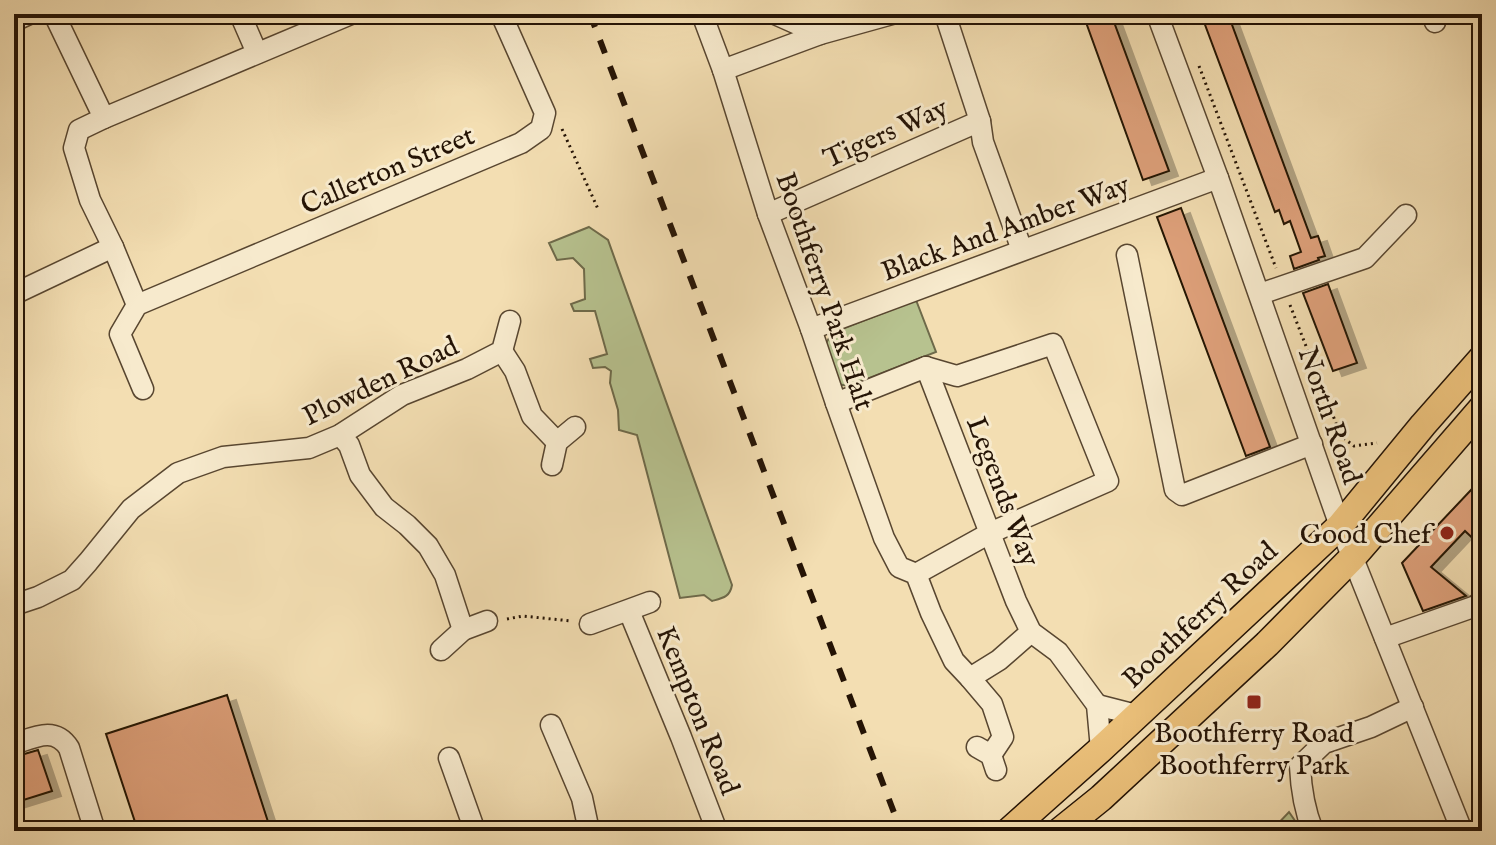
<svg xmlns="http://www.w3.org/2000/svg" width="1496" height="845" viewBox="0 0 1496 845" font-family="'IM FELL English',serif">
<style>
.green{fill:#b7c28f;stroke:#6e6a4a;stroke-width:2}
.building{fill:#dea07a;stroke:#241305;stroke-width:2;filter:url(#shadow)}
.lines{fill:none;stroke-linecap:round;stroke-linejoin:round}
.minor-casing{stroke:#584630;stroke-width:23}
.major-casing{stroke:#241305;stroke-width:29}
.path{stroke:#241305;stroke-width:3;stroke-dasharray:2 4;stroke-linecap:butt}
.minor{stroke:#f7eacd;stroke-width:20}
.major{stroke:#eabf79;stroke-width:26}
.rail{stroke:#241305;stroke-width:6;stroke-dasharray:14 14;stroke-linecap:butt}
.poi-dot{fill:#8f2418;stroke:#f7eacd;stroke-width:3}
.labels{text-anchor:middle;stroke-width:6;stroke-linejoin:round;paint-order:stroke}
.street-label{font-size:28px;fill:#241305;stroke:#f7eacd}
.poi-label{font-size:28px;fill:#241305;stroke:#f7eacd;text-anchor:end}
</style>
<defs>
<filter id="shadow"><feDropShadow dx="9" dy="5" stdDeviation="0" flood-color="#0004"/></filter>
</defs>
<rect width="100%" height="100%" fill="#f3deb2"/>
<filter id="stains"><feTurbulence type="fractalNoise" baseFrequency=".0025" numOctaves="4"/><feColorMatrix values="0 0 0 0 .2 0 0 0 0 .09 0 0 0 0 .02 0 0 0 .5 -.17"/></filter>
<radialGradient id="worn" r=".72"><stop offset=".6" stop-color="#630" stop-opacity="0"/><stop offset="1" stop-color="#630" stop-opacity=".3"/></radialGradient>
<g class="green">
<path d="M589,227l19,13 124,345c-2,12 -9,13 -20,16l-8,-6 -24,3 -43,-163 -18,-5 -1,-20 -8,-27 1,-12 -6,-4 -12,1 -3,-9 17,-5 -12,-43h-21l-3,-7 14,-5 -1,-30 -11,-11 -16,2 -8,-17z"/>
<path d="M916,300l20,52 -87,34 -12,-2 -12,-39 7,-12z"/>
<path d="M1289,812l13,19h-31z"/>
</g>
<g class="building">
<path d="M1083,14h28l58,157 -26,9z"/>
<path d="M1201,14h27l83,224 7,-2 7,20 -7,2 1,2 -25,9 -4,-13 11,-4 -11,-31 -6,3 -5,-14 -4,2z"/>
<path d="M1181,208l89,239 -24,9 -89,-239z"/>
<path d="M1328,284l29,79 -24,8 -30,-78z"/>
<path d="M1471,490l11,11v46l-17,-16 -34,36 35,29 -43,15 -21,-48z"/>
<path d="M227,695l44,136h-133l-32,-97z"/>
<path d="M38,750l14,41 -38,12v-46z"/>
</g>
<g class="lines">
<g class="minor-casing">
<g id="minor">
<path d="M54,14l50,104 -25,12 -5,18 16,52 23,47 24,58"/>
<path d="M240,14l17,39"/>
<path d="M702,14l21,56 45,144 43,115 25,74 48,135 15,29 17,7 15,39 23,48 16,17 29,-18 32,-28"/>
<path d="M775,14l45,20"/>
<path d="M945,14l35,107 3,21 39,108"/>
<path d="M1157,14l61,164 122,348 122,305"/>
<path d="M14,21l15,-7"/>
<path d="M1435,22l1,-8"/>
<path d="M723,70l97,-36 72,-20"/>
<path d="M104,118l247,-104"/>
<path d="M768,214l212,-93"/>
<path d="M1127,255l48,235 7,5 130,-51"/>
<path d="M14,294l99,-47"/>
<path d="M1260,294l105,-36 41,-43"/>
<path d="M811,329l407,-151"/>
<path d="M502,351l13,20 17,45 25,26"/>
<path d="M143,389l-23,-55 17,-29 384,-162 20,-14 4,-16 -44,-99"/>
<path d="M836,403l90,-36 90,234 15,31 27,20 39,53 4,44"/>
<path d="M340,435l9,10 11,30 24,32 23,18 21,21 17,29 18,55"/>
<path d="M552,465l5,-23 18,-15"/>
<path d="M916,574l74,-41 118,-52 -55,-137 -96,32 -31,-9"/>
<path d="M14,605l24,-8 34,-17 16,-18 43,-53 47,-36 45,-16 86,-9 31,-13 62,-40 65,-26 35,-18 8,-30"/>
<path d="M629,611l52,126 36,94"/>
<path d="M590,624l60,-22"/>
<path d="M1385,638l91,-32 6,-6"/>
<path d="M441,650l22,-20 24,-9"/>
<path d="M970,678l22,26 11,33 -12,18"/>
<path d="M1097,705l39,10"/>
<path d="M551,725l31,73 7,33"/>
<path d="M14,744c21,-7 41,-18 55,4l26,83"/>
<path d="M977,747l14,8 5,15"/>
<path d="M449,758l26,73"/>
<path d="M1313,831c-9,-22 -12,-42 -13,-65l24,-23 47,-16 42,-20"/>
</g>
</g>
<g class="major-casing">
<g id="major">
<path d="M1009,831l92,-82 239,-223 83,-101 59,-67"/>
<path d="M1060,831l41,-33 166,-154 86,-87 129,-149"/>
</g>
</g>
<g class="path">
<path d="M1134,14l4,8"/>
<path d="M1199,66l77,202"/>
<path d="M562,129l36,80"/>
<path d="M1290,305l51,131 13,10 23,-3"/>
<path d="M507,619l16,-3 48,5"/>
<path d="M1472,801l10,-3"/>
</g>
<use href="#minor" class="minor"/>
<use href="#major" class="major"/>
<path class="rail" d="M590,14l311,817"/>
</g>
<g class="poi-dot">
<circle cx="1447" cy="533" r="8"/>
<rect x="1246" y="694" width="16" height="16" rx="4"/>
</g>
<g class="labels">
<g class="street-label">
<text transform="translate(885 132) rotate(-24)" y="10">Tigers Way</text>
<text transform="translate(387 169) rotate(-23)" y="10">Callerton Street</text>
<text transform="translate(1005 227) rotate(-20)" y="10">Black And Amber Way</text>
<text transform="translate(826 291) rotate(71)" y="10">Boothferry Park Halt</text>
<text transform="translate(380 380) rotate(-26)" y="10">Plowden Road</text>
<text transform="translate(1331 415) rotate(71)" y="10">North Road</text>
<text transform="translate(1004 491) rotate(69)" y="10">Legends Way</text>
<text transform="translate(1199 614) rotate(-43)" y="10">Boothferry Road</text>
<text transform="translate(699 710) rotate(68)" y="10">Kempton Road</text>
</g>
<g class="poi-label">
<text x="1431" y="543">Good Chef</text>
<text x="1254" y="742" text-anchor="middle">Boothferry Road<tspan x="1254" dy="32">Boothferry Park</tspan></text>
</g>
</g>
<rect width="1496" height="845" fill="none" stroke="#f3deb2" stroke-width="48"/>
<rect x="16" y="16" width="1464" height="813" fill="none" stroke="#241305" stroke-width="4"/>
<rect x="24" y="24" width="1448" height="797" fill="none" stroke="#241305" stroke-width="2"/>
<rect width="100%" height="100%" filter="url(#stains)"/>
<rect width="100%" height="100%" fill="url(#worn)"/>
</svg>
